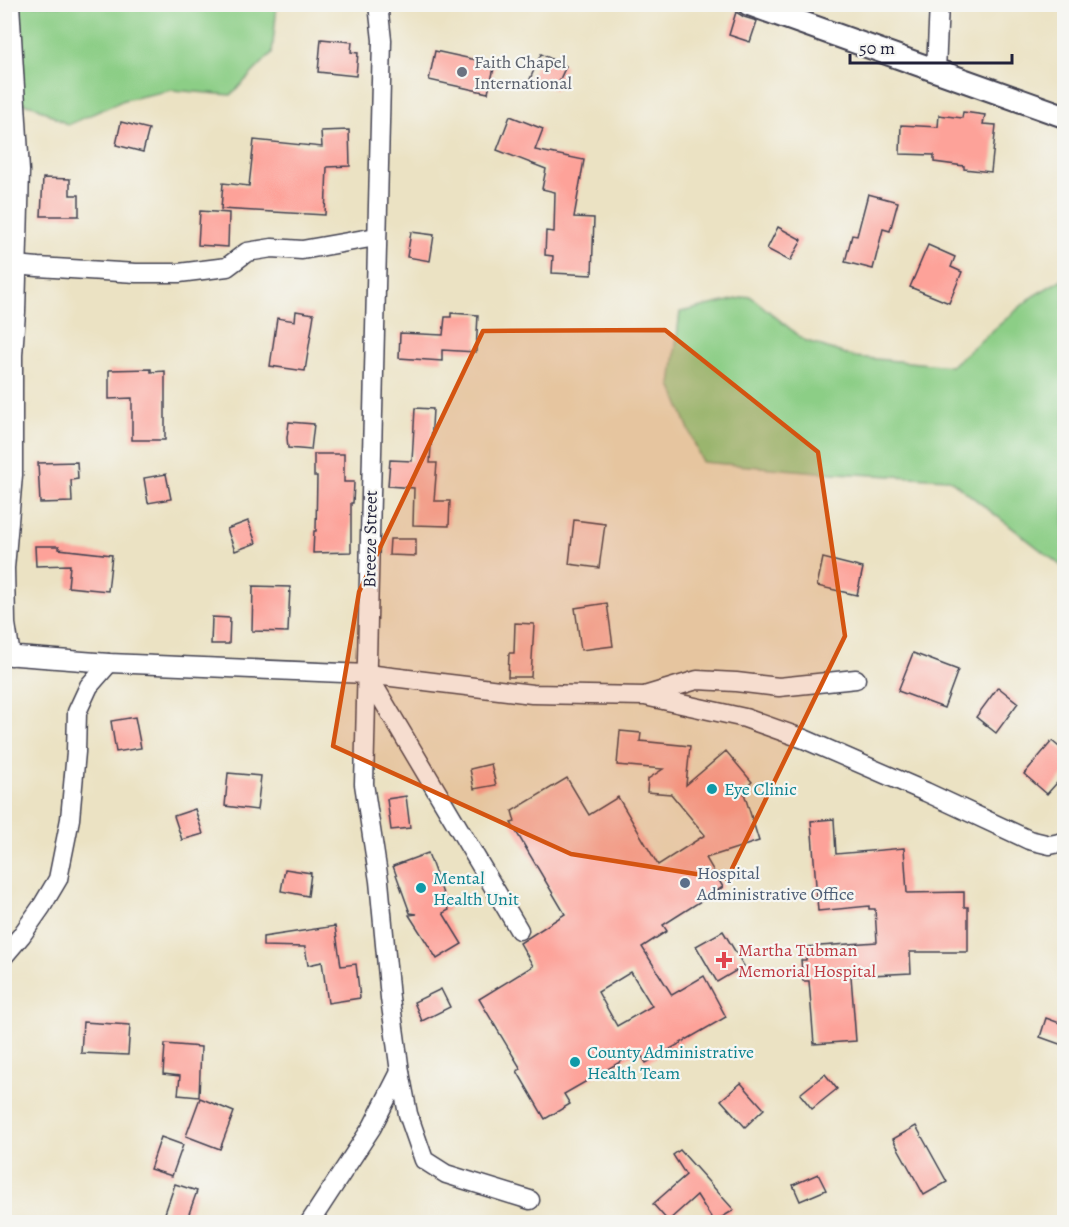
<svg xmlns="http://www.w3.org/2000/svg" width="1069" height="1227" viewBox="0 0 1069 1227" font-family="Alegreya,serif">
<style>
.green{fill:#8cce86;stroke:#577860;stroke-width:1.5}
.building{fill:#fda299;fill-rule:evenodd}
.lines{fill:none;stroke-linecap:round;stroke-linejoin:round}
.minor-casing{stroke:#403f4f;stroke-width:21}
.tertiary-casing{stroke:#403f4f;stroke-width:26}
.minor{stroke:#fff;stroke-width:18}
.tertiary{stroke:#fff;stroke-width:22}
.marked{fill:#d45411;fill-opacity:0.2;stroke:#d45411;stroke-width:4.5;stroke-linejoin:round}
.worship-dot{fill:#6b7280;stroke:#f6f6f2;stroke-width:2}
.culture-dot{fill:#0f9aa8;stroke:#f6f6f2;stroke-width:2}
.service-dot{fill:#5c6f8a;stroke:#f6f6f2;stroke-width:2}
.health-dot{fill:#e0444e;stroke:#f6f6f2;stroke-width:2}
.labels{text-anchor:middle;stroke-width:4.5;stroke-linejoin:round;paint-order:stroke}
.worship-label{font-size:18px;fill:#5b616d;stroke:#f6f6f2;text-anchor:start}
.street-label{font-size:18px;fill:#22223b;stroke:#f6f6f2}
.culture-label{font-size:18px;fill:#0d838f;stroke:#f6f6f2;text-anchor:start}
.service-label{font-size:18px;fill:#4e5e75;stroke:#f6f6f2;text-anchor:start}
.health-label{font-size:18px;fill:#be3a42;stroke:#f6f6f2;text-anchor:start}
</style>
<rect width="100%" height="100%" fill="#f6f6f2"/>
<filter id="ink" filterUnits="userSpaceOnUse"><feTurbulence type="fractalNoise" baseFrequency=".0167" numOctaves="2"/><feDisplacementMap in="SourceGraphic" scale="12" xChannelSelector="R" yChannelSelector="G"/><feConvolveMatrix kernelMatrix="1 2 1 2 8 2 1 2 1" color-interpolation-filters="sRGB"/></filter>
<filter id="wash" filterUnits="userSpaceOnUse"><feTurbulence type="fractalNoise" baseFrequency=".008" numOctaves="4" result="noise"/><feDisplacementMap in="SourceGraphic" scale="24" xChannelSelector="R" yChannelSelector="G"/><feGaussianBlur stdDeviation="1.35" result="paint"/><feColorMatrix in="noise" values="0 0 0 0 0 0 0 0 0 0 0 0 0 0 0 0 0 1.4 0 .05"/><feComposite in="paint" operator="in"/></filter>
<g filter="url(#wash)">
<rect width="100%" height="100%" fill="#ebe2c3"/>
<g class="green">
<path d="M4,5h273l-5,48 -41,42 -59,-5 -48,10 -56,25 -33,-19 -30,-6z"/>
<path d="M1064,278v290l-115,-89 -131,-7 -116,-10 -31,-77 9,-73 70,-16 54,44 50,17 97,9 82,-70z"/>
</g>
<g id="blocks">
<g class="building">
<path d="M736,12l8,5 13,4 -7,21 -21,-7z"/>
<path d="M321,39l31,3 -1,10 7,1 -2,23 -38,-4z"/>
<path d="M435,51l60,13 -7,29 -59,-13z"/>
<path d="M541,54l25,12 -11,24 -25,-11z"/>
<path d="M963,112l22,3 -2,9 13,1 -5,47 -27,-3v-3l-30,-4v-7l-34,-1 1,-29 37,2 1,-12 23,3z"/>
<path d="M510,116l33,13 -8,21 49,10 -10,57 20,1 -2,57 -40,-2 1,-17 -8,-1 1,-24 8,1 1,-40 -13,-3 4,-20 -49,-19z"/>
<path d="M121,122l28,7 -6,23 -27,-7z"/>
<path d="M349,130l1,36 -23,1 -2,48 -104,-6 2,-26 26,3 5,-46 68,7 -1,-16z"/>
<path d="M43,178l27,1v16h9v21h-38z"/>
<path d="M868,194l30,8 -8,29 -7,-2 -10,40 -28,-7 7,-27 5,1z"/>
<path d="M200,211l29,2 -1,34 -30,-2z"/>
<path d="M778,227l24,13 -12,21 -23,-12z"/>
<path d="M411,232l23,3 -4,26 -23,-4z"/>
<path d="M928,245l27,12 -4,10 11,5 -13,31 -39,-16z"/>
<path d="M296,311l18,3 -9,57 -35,-5 7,-48 18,3z"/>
<path d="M451,313l27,2 -2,37 -34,-2v11l-43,-3 1,-25 43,2 2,-18h6z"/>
<path d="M151,369v3l14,-1v69h-33v-42l-23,1v-29z"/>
<path d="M415,408l18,1 -3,54h7l-3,38h16l-1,25 -36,-1 1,-37 -26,-2 2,-26 22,1z"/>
<path d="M289,422l25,2 -3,26 -23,-2 -1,-10z"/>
<path d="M314,454h30v28h10l-1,21h-2v49l-38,1 1,-22h2l1,-55h-3z"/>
<path d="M77,462l1,17 -7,1 1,22 -32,1 -2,-40z"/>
<path d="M166,474l5,25 -23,4 -4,-25z"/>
<path d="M574,520l31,4 -6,44 -30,-4z"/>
<path d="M248,521l8,22 -21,8 -8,-22z"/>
<path d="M390,539h26v17l-27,-1z"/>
<path d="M35,546h24v3l53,6 -4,36 -40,-4 2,-22 -34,1z"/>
<path d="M823,558l40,10 -6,27 -40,-9z"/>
<path d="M253,586l37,1 -2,45 -36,-1z"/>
<path d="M607,603l6,43 -32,4 -6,-42z"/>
<path d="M212,617l18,1 -1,26h-18z"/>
<path d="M515,623l19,1 -3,53h-23l1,-24h5z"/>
<path d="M913,653l45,17 -14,38 -46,-17z"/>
<path d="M998,687l20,16 -22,30 -20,-16z"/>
<path d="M135,717l6,31 -25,4 -5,-31z"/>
<path d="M620,731l21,2 -1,8 50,5 -4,39 40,-34 26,31 -9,8 16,51 -53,17 17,29 -60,38 4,6 -25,16 30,48 32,-19 22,41 -80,46 -7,-12 -75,43 6,10 -25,15 -28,-48 4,-2 -42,-70 54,-33 -13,-23 45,-29 -54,-91 4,-1 -3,-11 55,-33 22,37 29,-18 40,68 47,-30 -34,-41 -24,-2 1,-13 15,-10 -46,-4zM631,972l21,34 -35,20 -19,-34z"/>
<path d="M1052,741l13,11v22l-18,20 -23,-20z"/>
<path d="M491,764l5,21 -22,4 -4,-20z"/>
<path d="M228,773l33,3 -4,34 -32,-4z"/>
<path d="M406,796l4,32 -19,2 -4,-31z"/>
<path d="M195,809l8,25 -21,6 -8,-24z"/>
<path d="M834,819l2,35 68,-6 3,45 57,-1v15h4v45h-58l1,21 -60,3 5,65 -42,3 -5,-63h-6l-2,-21h5v-13l71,-5 -2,-33h-6v-3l-51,5 -7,-90z"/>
<path d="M428,853l21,57 -6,3 19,31 -25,15 -28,-44 8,-1 -7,-1 -17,-47z"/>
<path d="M285,869l26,4 -3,23 -27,-5z"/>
<path d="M335,926l6,40 15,-2 4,34 -32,5 -6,-41 -14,3 -3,-18 -42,-1v-9z"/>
<path d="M723,931l21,35 -27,16 -21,-36z"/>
<path d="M441,989l9,18 -28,14 -8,-19z"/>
<path d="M1046,1018l19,7v21l-25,-9z"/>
<path d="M83,1022l47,3 -2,30 -47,-2z"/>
<path d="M165,1044l36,3 -2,50 -21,-2 2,-19 -17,-2z"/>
<path d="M825,1074l12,15 -25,20 -12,-15z"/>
<path d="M741,1083l23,26 -19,18 -24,-27z"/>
<path d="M200,1098l34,14 -14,37 -34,-13z"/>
<path d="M916,1126l31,56 -23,13 -31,-56z"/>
<path d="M161,1137l22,8 -11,31 -22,-7z"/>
<path d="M680,1150l54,60 -20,12 -17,-27 -29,26 -15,-17 33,-29 -13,-20z"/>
<path d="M818,1174l8,16 -26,11 -7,-16z"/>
<path d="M175,1184l22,7 -11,31h-24z"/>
</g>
</g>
</g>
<g filter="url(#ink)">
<use href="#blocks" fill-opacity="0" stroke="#403f4f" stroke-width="1.5"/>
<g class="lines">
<g class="minor-casing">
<g id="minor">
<path d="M10,4l10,167 -4,141 -3,43v120l-8,93 1,56 5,32"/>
<path d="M378,4l4,36 -18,744 15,97 11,117 10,74 8,42 16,46 22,14 84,26"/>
<path d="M936,70l3,-66"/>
<path d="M4,264l34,3 98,6h43l48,-6 20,-15 25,-4 30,2 74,-13"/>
<path d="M4,655l105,8 258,11 165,20 113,2 100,22 59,21 122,53 103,48 21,5 14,-3"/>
<path d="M367,674l152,256"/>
<path d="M647,695l50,-15 39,2 43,5 77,-8"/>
<path d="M4,956l17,-20 21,-30 16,-27 12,-60 6,-67 1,-40 12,-26 20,-23"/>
<path d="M310,1222l62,-95 28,-55"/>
</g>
</g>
<g class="tertiary-casing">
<path id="tertiary" d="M749,4l315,112"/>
</g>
<use href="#minor" class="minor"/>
<use href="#tertiary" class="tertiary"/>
</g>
</g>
<path class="marked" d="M665,330l153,122 27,184 -118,243 -156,-25 -238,-108 26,-154 124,-261z"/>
<circle class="worship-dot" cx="462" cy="72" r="6"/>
<g class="culture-dot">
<circle cx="712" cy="789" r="6"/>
<circle cx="421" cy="888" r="6"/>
<circle cx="575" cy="1062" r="6"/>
</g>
<circle class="service-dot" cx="685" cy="883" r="6"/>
<path class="health-dot" d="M721 951h6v6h6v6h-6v6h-6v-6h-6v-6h6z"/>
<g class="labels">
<g class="worship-label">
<text x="474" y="68">Faith Chapel<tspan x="474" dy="21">International</tspan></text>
</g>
<g class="street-label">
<text transform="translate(370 539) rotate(-89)" y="6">Breeze Street</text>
</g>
<g class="culture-label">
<text x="724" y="795">Eye Clinic</text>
<text x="433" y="884">Mental<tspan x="433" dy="21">Health Unit</tspan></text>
<text x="587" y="1058">County Administrative<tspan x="587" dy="21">Health Team</tspan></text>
</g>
<g class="service-label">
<text x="697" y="879">Hospital<tspan x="697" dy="21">Administrative Office</tspan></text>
</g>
<g class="health-label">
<text x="738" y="956">Martha Tubman<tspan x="738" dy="21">Memorial Hospital</tspan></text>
</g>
</g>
<rect width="1069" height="1227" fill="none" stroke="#f6f6f2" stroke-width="24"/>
<path d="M850 54v9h162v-9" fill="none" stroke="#22223b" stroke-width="3"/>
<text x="859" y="54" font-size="18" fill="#22223b" stroke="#f6f6f2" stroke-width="4.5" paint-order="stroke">50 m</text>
</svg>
